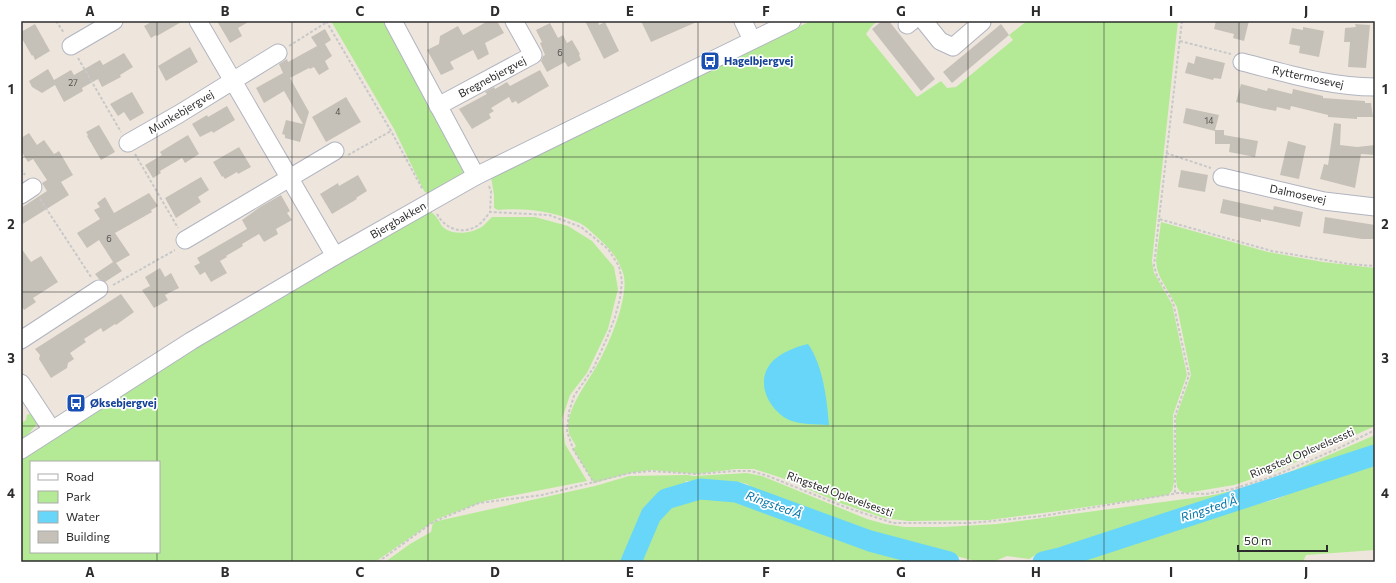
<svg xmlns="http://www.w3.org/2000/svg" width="1396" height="583" viewBox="0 0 1396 583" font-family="Commissioner,sans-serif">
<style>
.green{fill:#b4ea95;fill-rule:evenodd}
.water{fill:#67d6f9}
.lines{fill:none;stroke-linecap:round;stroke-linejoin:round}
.river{stroke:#67d6f9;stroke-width:21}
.building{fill:#c6c1b8}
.minor-casing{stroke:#b1b4c0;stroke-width:19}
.path{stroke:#c8c8c8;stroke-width:2;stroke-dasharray:3 2;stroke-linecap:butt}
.minor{stroke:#fff;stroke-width:17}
.grid{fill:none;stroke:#2c2c2c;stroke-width:1;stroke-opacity:0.55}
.labels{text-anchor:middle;stroke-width:3.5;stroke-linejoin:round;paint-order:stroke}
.number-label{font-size:9px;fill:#52514f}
.transit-label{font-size:11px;font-weight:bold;fill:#164399;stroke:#fff;text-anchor:start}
.street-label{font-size:11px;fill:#2c2c2c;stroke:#fff}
.water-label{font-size:12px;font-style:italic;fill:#0274a9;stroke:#fff}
.neatline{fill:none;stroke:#2c2c2c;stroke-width:1.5}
.grid-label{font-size:13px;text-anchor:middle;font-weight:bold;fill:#2c2c2c}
</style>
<rect width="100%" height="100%" fill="#eee6dd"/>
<g class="green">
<path d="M331,21h55l79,151 -16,12 -1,-2 -15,9 -4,4 -5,-4 -30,-62z"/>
<path d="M811,21h66l-6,6 -5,7 51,63 24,-16 6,7 9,-1 57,-47 -4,-5 18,-14h151l-26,240 2,12 18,31 15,71 -14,40 1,67 -2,9 -4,4 -102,15 -77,10 -81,1 -24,-3 -44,-15 -58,-25 -28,-9h-18l-39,5 -46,-4 -21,3 -36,10 -21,-34 3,-3c-2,-4 -6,-9 -7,-13 -5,-19 15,-46 24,-61 13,-20 38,-76 30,-99 -5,-16 -15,-26 -26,-36 -5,-4 -9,-9 -14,-12 -4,-3 -10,-4 -14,-6 -24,-9 -47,-11 -71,-9l-4,-2v-13l-3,-18 233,-116z"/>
<path d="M431,211c2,3 4,4 6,7 3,3 3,7 7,10 11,8 29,5 39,-2 3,-3 6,-6 9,-9h43l33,9 24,15 22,26 4,22 -10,40 -21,44 -17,22 -8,24 3,25 22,37 -102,20 -48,18 -62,43h-354v-103l33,-23 207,-129zM31,462h128v90h-128z"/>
<path d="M1161,222l107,30 55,10 52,6v158l-99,45 -42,14 -48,8 -6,-2 -3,-4 -1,-8v-62l15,-42 -14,-68 -17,-30 -3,-8 -1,-9z"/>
<path d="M33,412l4,12 -12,14 -4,3v-18l5,-3 1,-5z"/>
<path d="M1375,435v9l-53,25 -61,21 -75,20 -81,25 -46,16 -22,3 -8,5 -22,-3 -14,6h-14l-27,-7 -42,-8 -26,-7 -126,-48 -11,-8 -8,-2 -17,1 -36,-2 -3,6 -17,5 -21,14 -20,56h-194l-3,-1v1h-43l25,-18 21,-12 2,-10 162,-36 34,-10 58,-1 7,1 53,-3 15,3 105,43 18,5 20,3h39l53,-3 211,-28 33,-7 42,-14z"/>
<path d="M1375,464v86l-69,5 -3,7h-240l69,-22 91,-27 54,-14 33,-15 53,-18z"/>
<path d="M719,494c42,12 83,26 123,41 22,8 43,19 66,27h-267c5,-14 15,-51 27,-58 15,-10 34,-9 51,-10z"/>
</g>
<path class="water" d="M808,344c15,21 19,56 21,81 -13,-1 -28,0 -40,-5 -22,-11 -36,-42 -14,-61 8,-7 23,-13 33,-15z"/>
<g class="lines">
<g class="river">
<path d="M631,562l20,-47 15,-16 34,-10 36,3 134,49 79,21"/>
<path d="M1043,562l17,-4 315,-103"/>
</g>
</g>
<g class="building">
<path d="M153,21h30l-26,15 -1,-1 -5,3 -7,-12z"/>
<path d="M217,21h33l-12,7 4,8 -12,7z"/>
<path d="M488,21h9l7,12 -19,10 4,11 -11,6 -5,-10 -23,12 4,7 -13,6 -14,-25 12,-6 1,-8 18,-10 5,9z"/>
<path d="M585,21h13l1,4 6,-3 14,29 -15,8z"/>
<path d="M641,21h58l-48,21z"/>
<path d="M882,21h7l46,58 -14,12 -49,-62z"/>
<path d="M1216,21h33l-5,20 -11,-3 1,-4 -20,-5z"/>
<path d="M550,23l8,15 5,-3 4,8 5,-3 8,14 -1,1 2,5 -13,7 -3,-5 -18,10 -6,-11 2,-5 2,-1 -5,-12 2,-1 -6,-12z"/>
<path d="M35,24l15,27 -15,9 -2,-5 -1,1 -11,-19v-5z"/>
<path d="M1001,24l8,11 -57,48 -9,-11z"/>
<path d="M1355,24l15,1 -4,43 -18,-1 2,-25h-6l1,-14 11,-1z"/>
<path d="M1303,27l21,4 -5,26 -20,-4 1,-7 -11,-2 3,-16 11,2z"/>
<path d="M325,29l6,11 -6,4 7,12 -7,5 4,8 -10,6 -5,-8 -4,2 -1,-1 -19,10 19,34 -9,30 -15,-4v-3l-3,-1 4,-14 17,4 -19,-33 -20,12 -8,-15 27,-15 -4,-9 8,-5 1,3 29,-16 -6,-9z"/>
<path d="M190,47l8,15 -32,19 -8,-15z"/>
<path d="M124,53l9,14 -13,8 1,2 -19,10 -4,-8 -16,9 1,3 -19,11 -9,-17 -13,8 -10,-6 -3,-6 19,-12 6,11 17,-10 3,5 26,-15 3,5z"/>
<path d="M1196,56l29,7 -4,16 -7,-1 -1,2 -28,-7 3,-11 6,2z"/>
<path d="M540,70l9,16 -31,18 -2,-3 -4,2 -3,-6 -18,11 3,3 -5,3 2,4 -19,11 -13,-20 28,-15 -2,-2 9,-5 1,2 12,-7 3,4z"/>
<path d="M1241,84l26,7 1,-3 24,6 1,-5 30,7v2l42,3v2h6l2,14h-16v2l-29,-2v-2l-37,-9 -1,4 -13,-3 -1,4 -15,-3 -25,-6z"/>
<path d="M132,92l12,21 -14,8 -6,-9 -6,4 -8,-12z"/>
<path d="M346,97l15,25 -35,20 -14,-25z"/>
<path d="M227,106l8,14 -22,13 -1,-2 -12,6 -8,-13 15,-9 1,2z"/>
<path d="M1186,108l33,7 -4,15h9v5l34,6 -3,16 -26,-5 1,-8h-15v-14v1l-32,-8z"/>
<path d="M1334,123l7,1 -1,21 17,2 18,-2v10l-14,-1 -6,34 -35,-9 4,-15 4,1z"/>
<path d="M99,125l16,27 -14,8 -14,-24 1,-1 -2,-3z"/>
<path d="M29,133l8,12 7,-5 10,14 5,-3 14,24 -12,7 8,13 -48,30v-17l26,-17 -5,-8 5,-3 -14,-21 -5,3 -7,-11v-13z"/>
<path d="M188,135l11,19 -14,9 -3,-5 -22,13 1,2 -8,5 -8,-13 17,-10 -2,-3z"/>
<path d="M1288,141l18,5 -7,33 -19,-4z"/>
<path d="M239,147l12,20 -13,7 -1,-2 -12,7 -2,-3 -1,1 -9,-15z"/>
<path d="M1181,170l27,5 -3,17 -27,-5z"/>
<path d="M358,175l9,16 -11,7 1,1 -25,15 -12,-20 18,-11 1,3z"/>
<path d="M201,177l8,13 -11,7 3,5 -25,16 -11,-20z"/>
<path d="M149,193l9,13 -7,4 1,2 -37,21 15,22 -14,8 6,8 -17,11 -6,-3 -4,-5 18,-12 -14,-22 -12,8 -10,-15 23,-14 -6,-9 6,-3 -3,-4 8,-6 9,16z"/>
<path d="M281,195l9,16 -3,2 5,7 -16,9 2,5 -14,8 -5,-8 -17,10 1,2 -17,10 1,1 -7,4 7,12 -16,9 -6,-10 -5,3 -6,-9 6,-3 -3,-5 50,-29 -5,-9 18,-13z"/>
<path d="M1223,199l50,11 1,-4 29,6 -3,15 -39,-8v3l-41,-9z"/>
<path d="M1325,217l50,8v14h-13l-39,-6z"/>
<path d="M21,248l10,14 10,-6 17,26 -25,16 3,4 -12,8 -3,-5z"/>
<path d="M160,268l5,9 6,-4 8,15 -14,7 3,5 -14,8 -12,-18 8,-4 -5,-9z"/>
<path d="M121,294l13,18 -18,13 -1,-1 -12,8 -2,-4 -17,11 2,3 -16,11 4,6 -6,4 -1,5 -16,10 -12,-19 1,-4 -5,-6z"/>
</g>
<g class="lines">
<g class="minor-casing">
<g id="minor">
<path d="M198,21l137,235"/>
<path d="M393,21l83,155"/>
<path d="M743,21l9,19"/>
<path d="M924,21l16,20 13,6 29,-25v-1"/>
<path d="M907,25l5,-4"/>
<path d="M71,46l43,-25"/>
<path d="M1242,62c44,11 87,25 133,25"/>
<path d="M438,106l95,-51 -19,-34"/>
<path d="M128,143l51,-29 99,-61"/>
<path d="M1222,177l102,24 51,6"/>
<path d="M21,195l12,-8"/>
<path d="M185,240l150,-89"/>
<path d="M21,340l78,-51"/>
<path d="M21,383l31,47"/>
<path d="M21,450l170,-109 144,-85 141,-80 316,-155"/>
</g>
</g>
<g class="path">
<path d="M56,21l8,12"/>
<path d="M326,21l65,110 32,59"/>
<path d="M1182,21l-23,198 113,32 77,13 26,2"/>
<path d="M1180,41l51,13"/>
<path d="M289,46l38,-24"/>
<path d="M78,58l43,74"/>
<path d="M1166,153l45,15"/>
<path d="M135,154l43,74"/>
<path d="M348,155l43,-24"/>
<path d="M21,169l4,6"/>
<path d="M489,186l2,5 -1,21"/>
<path d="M40,199l51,78"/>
<path d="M437,214c8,15 25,21 40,12 5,-3 9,-9 13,-14l59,3 32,12 27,22 11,17 3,15 -2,17 -5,19 -8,21 -13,29 -20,29 -5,16 -2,19 6,18 21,34"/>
<path d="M1159,219l-5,47 3,10 16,26 16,73 -14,41v78"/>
<path d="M113,285l62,-35"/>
<path d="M378,562l55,-40 46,-19 63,-8 88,-22 21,-2 46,3 38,-3h16l17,5 77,31 48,16h79l70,-7 136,-23 28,1 27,-5 41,-13 67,-29 34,-17"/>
</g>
<use href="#minor" class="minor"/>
</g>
<path class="grid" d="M157,21v441M292,21v541M428,21v541M563,21v541M698,21v541M833,21v541M968,21v541M1104,21v541M1239,21v541M21,157h1354M21,292h1354M21,426h1354M157,552v10"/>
<defs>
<g id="bus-square" transform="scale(1)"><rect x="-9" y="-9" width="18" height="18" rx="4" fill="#1a4fb4" stroke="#fff"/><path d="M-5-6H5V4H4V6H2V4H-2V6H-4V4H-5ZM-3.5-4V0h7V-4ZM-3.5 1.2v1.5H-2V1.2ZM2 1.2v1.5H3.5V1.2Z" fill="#fff"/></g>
</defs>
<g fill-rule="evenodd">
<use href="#bus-square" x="710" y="61"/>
<use href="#bus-square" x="76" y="403"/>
</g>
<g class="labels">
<g class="number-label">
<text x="560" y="56">6</text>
<text x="73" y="86">27</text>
<text x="338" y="115">4</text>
<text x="1209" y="124">14</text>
<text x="109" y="242">6</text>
</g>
<g class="transit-label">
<text x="724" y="65">Hagelbjergvej</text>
<text x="90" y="407">Øksebjergvej</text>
</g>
<g class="street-label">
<text transform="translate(492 77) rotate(-28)" y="4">Bregnebjergvej</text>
<text transform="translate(1308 77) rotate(12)" y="4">Ryttermosevej</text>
<text transform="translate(181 112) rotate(-31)" y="4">Munkebjergvej</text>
<text transform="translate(1298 194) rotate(12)" y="4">Dalmosevej</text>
<text transform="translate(398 220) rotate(-30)" y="4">Bjergbakken</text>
<text transform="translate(1302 453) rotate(-23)" y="4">Ringsted Oplevelsessti</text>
<text transform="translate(840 494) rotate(20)" y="4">Ringsted Oplevelsessti</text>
</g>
<g class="water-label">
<text transform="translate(774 505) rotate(20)" y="4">Ringsted Å</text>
<text transform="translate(1209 509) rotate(-18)" y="4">Ringsted Å</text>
</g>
</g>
<rect width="1396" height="583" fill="none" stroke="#ffffff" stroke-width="44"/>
<rect x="30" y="461" width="130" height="92" fill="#ffffff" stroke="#ababab"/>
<rect x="38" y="474" width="20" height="6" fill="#ffffff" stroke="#ababab"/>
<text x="66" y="481" font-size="12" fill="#2c2c2c">Road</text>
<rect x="38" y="491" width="20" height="12" fill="#b4ea95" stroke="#ababab"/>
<text x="66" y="501" font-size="12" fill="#2c2c2c">Park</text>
<rect x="38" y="511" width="20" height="12" fill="#67d6f9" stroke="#ababab"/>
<text x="66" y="521" font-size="12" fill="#2c2c2c">Water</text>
<rect x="38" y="531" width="20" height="12" fill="#c6c1b8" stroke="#ababab"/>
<text x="66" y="541" font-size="12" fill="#2c2c2c">Building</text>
<path d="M1238 545v6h89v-6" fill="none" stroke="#2c2c2c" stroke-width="2"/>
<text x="1244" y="545" font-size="12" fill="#2c2c2c" stroke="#ffffff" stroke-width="3" paint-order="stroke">50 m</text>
<rect x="22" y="22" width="1352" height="539" class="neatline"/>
<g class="grid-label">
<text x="90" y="16">A</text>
<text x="225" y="16">B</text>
<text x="360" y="16">C</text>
<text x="495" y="16">D</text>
<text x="630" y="16">E</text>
<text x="766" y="16">F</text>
<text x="901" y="16">G</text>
<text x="1036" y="16">H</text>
<text x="1171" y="16">I</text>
<text x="1306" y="16">J</text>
<text x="11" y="94">1</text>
<text x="1385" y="94">1</text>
<text x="11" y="229">2</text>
<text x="1385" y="229">2</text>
<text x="11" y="363">3</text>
<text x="1385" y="363">3</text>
<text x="11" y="498">4</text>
<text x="1385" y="498">4</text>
<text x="90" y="577">A</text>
<text x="225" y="577">B</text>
<text x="360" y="577">C</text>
<text x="495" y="577">D</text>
<text x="630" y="577">E</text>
<text x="766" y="577">F</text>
<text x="901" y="577">G</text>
<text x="1036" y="577">H</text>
<text x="1171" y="577">I</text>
<text x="1306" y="577">J</text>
</g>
</svg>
